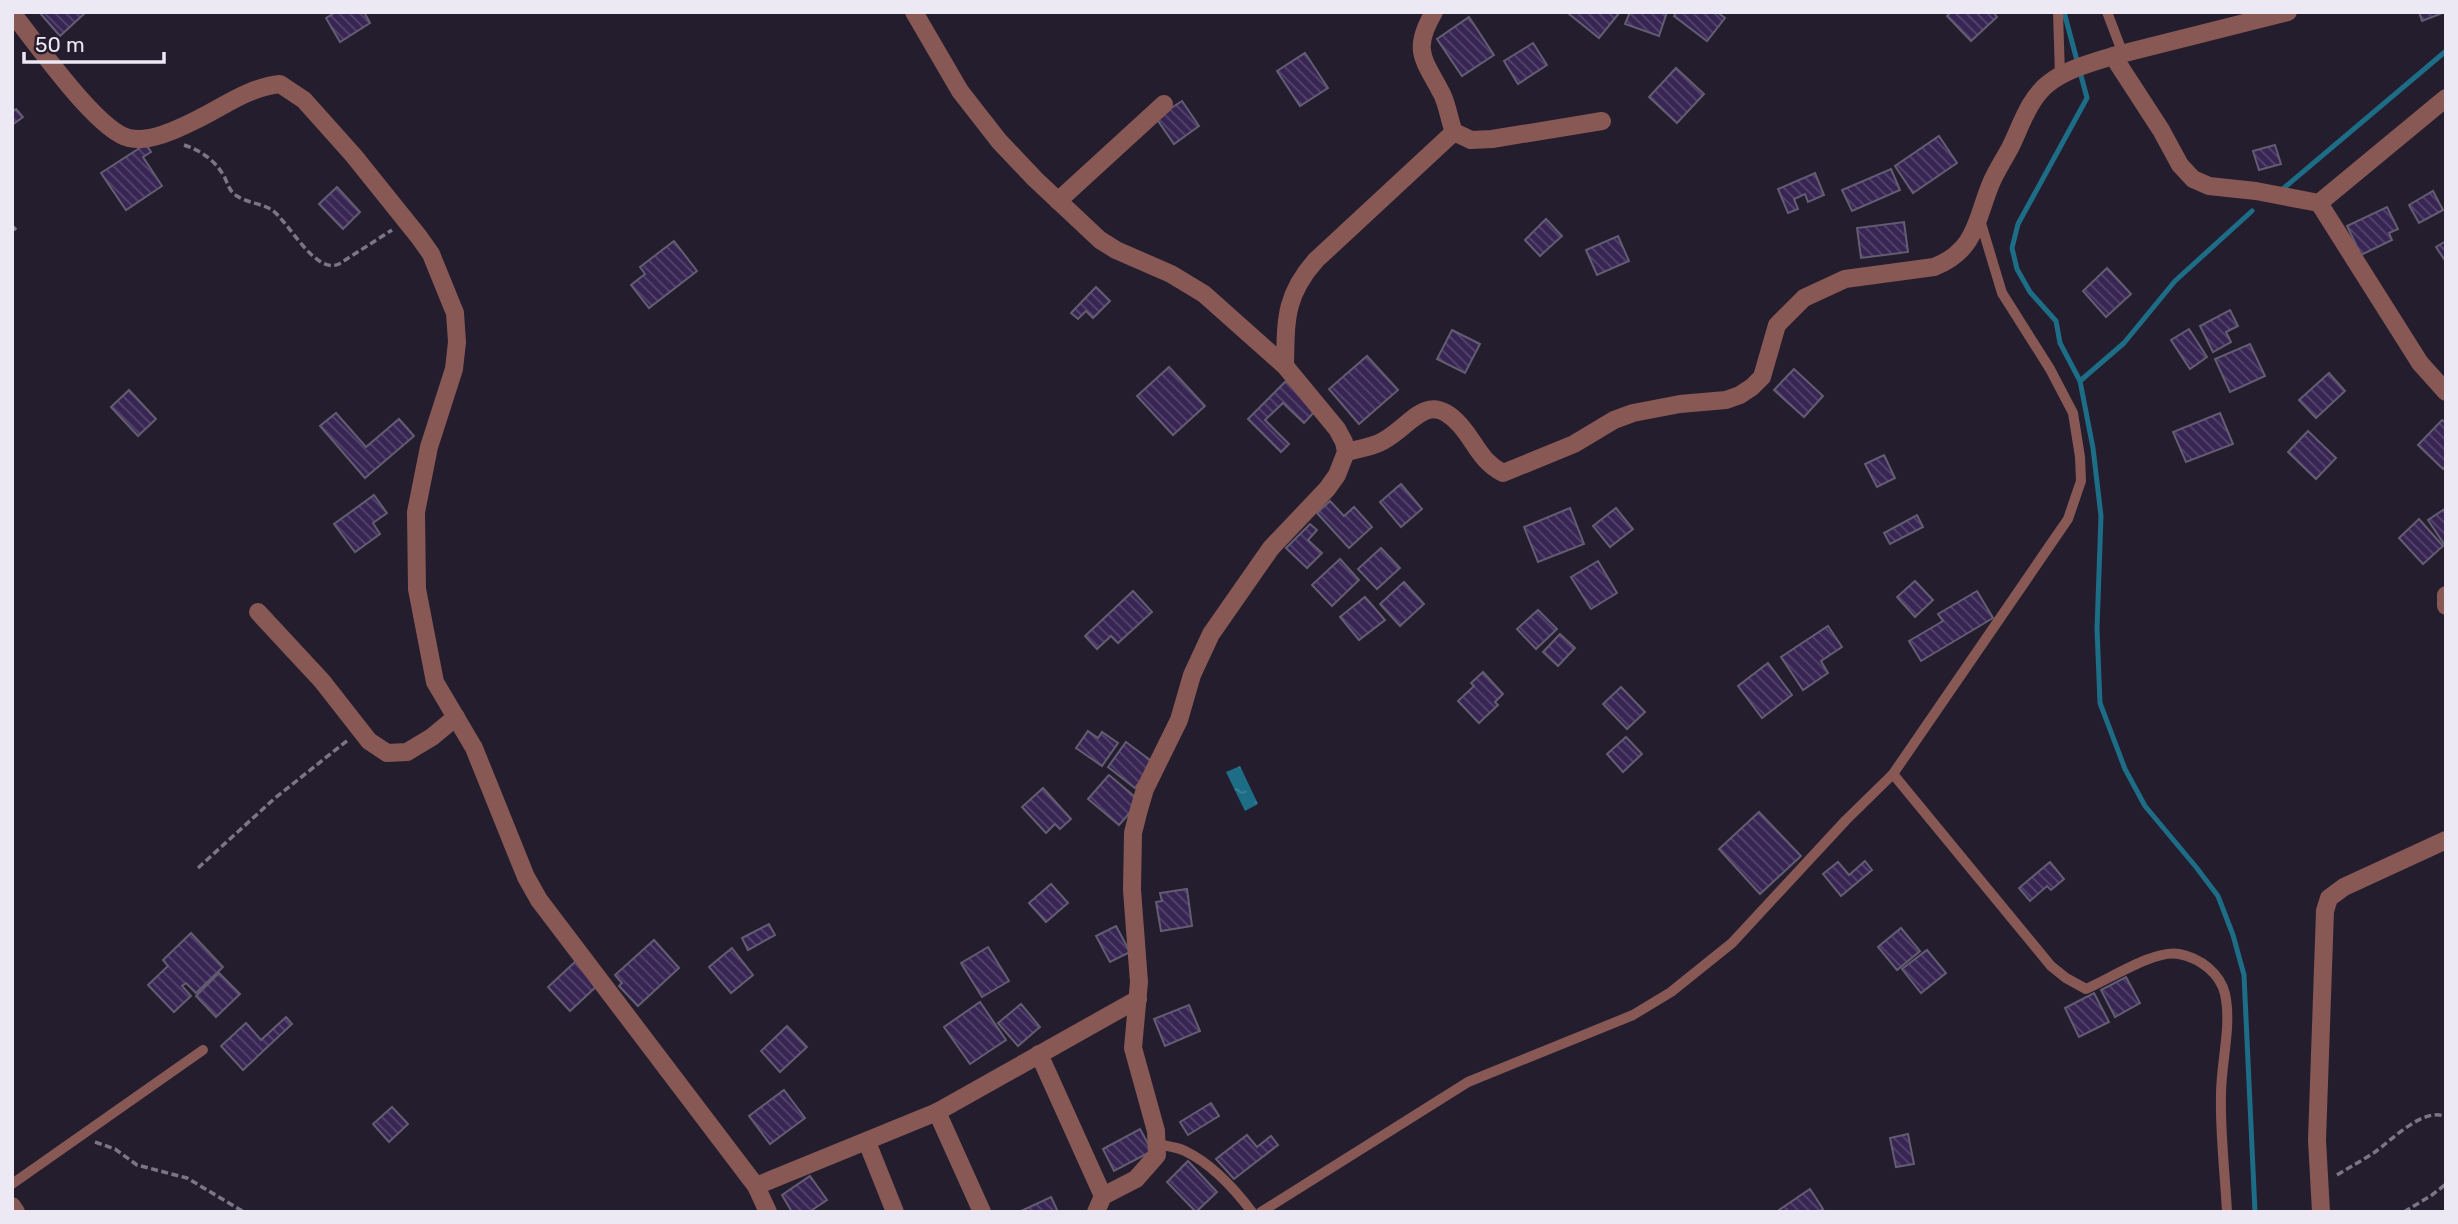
<svg xmlns="http://www.w3.org/2000/svg" width="2458" height="1224" viewBox="0 0 2458 1224" font-family="Rubik,sans-serif">
<style>
.water{fill:url(#water-ripples)}
.lines{fill:none;stroke-linecap:round;stroke-linejoin:round}
.stream{stroke:#1d6d87;stroke-width:5}
.building{fill:url(#building-back-hatch);stroke:#635d71;stroke-width:2}
.path{stroke:#7b7685;stroke-width:3.5;stroke-dasharray:7 3.5;stroke-linecap:butt}
.service{stroke:#885854;stroke-width:10}
.minor{stroke:#885854;stroke-width:18}
</style>
<defs>
<pattern id="water-ripples" width="26" height="14" patternUnits="userSpaceOnUse" patternTransform="scale(1.75)"><rect width="26" height="14" fill="#1d6d87"/><path d="M2 4q2-2 4 0t4 0M15 11q2-2 4 0t4 0" fill="none" stroke="#3e8299"/></pattern>
<pattern id="building-back-hatch" width="6" height="6" patternUnits="userSpaceOnUse" patternTransform="scale(1.75)"><rect width="6" height="6" fill="#382554"/><path d="M-1 5l2 2M0 0l6 6M5-1l2 2" fill="none" stroke="#55456d"/></pattern>
</defs>
<rect width="100%" height="100%" fill="#231d2e"/>
<path class="water" d="M1240,766l18,38 -13,7 -19,-39z"/>
<g class="lines">
<g class="stream">
<path d="M2064,12l23,86 -69,126 -6,24 5,21 13,23 26,29 4,22 20,38 13,67 8,68 -4,113 3,74 25,66 20,37 51,61 22,29 15,39 11,40 11,237"/>
<path d="M2284,188l162,-137"/>
<path d="M2080,381l44,-38 51,-62 77,-70"/>
</g>
</g>
<g class="building">
<path d="M39,12h47l-26,24z"/>
<path d="M336,12h28l6,11 -30,19 -14,-24z"/>
<path d="M1570,12h50l-21,26 -30,-24z"/>
<path d="M1630,12h37l-8,24 -34,-12z"/>
<path d="M1677,12h40l8,6 -18,23 -33,-25z"/>
<path d="M1951,12h42l4,5 -26,24 -24,-25z"/>
<path d="M2419,12h26l-23,9z"/>
<path d="M1469,17l25,38 -32,21 -25,-37z"/>
<path d="M1533,43l14,22 -29,19 -14,-23z"/>
<path d="M1305,53l23,35 -28,18 -23,-35z"/>
<path d="M1676,68l28,26 -27,29 -28,-26z"/>
<path d="M1182,101l17,25 -25,18 -18,-26z"/>
<path d="M16,109l7,8 -11,8v-13z"/>
<path d="M1939,136l18,27 -44,30 -18,-27z"/>
<path d="M146,144l5,8 -8,5 19,29 -36,24 -25,-37z"/>
<path d="M2275,145l6,19 -22,6 -6,-19z"/>
<path d="M1891,169l9,21 -48,21 -10,-21z"/>
<path d="M1815,173l9,22 -16,7 -3,-8 -11,5 4,10 -10,4 -10,-24z"/>
<path d="M337,187l23,25 -17,17 -24,-25z"/>
<path d="M2433,191l10,19 -24,13 -10,-18z"/>
<path d="M2387,207l11,22 -9,4 3,7 -31,15 -14,-29z"/>
<path d="M1546,219l16,17 -22,20 -15,-16z"/>
<path d="M1904,222l4,30 -47,6 -4,-30z"/>
<path d="M1618,236l11,25 -32,14 -11,-25z"/>
<path d="M674,241l23,30 -48,37 -18,-23 14,-11 -5,-7z"/>
<path d="M2446,241v21l-10,-15z"/>
<path d="M2107,268l24,26 -25,23 -23,-26z"/>
<path d="M1096,287l14,14 -17,17 -7,-7 -8,8 -7,-6z"/>
<path d="M2230,310l8,16 -12,6 5,10 -18,10 -13,-26z"/>
<path d="M2189,329l18,28 -17,12 -19,-29z"/>
<path d="M1452,330l28,14 -15,29 -28,-14z"/>
<path d="M2250,344l15,32 -35,16 -15,-33z"/>
<path d="M1367,356l31,34 -39,34 -30,-35z"/>
<path d="M1169,367l36,39 -32,29 -36,-39z"/>
<path d="M1794,369l29,27 -19,21 -30,-27z"/>
<path d="M2329,373l16,18 -29,27 -17,-18z"/>
<path d="M1286,381l30,29 -12,13 -21,-20 -18,17 24,24 -8,8 -33,-33z"/>
<path d="M129,390l27,29 -18,17 -27,-29z"/>
<path d="M336,413l30,34 33,-28 15,17 -49,42 -45,-52z"/>
<path d="M2220,413l13,31 -47,18 -13,-30z"/>
<path d="M2442,420l4,3v42l-3,4 -25,-24z"/>
<path d="M2308,431l28,27 -20,21 -28,-27z"/>
<path d="M1884,455l11,23 -18,9 -12,-23z"/>
<path d="M1401,484l21,25 -21,18 -21,-25z"/>
<path d="M374,495l13,18 -14,10 7,11 -25,18 -21,-28z"/>
<path d="M1330,501l14,15 10,-9 18,20 -23,21 -32,-35z"/>
<path d="M1570,508l14,36 -46,18 -14,-35z"/>
<path d="M1616,508l17,21 -23,18 -17,-21z"/>
<path d="M2446,508v39l-18,-27z"/>
<path d="M1917,515l6,12 -33,17 -6,-11z"/>
<path d="M2419,519l24,27 -20,18 -24,-26z"/>
<path d="M1310,524l7,6 -9,10 14,13 -15,15 -21,-20z"/>
<path d="M1381,548l19,20 -23,21 -19,-20z"/>
<path d="M1340,559l19,21 -27,26 -20,-21z"/>
<path d="M1598,561l19,32 -26,16 -20,-32z"/>
<path d="M1915,581l18,19 -18,17 -18,-20z"/>
<path d="M1404,582l20,22 -24,22 -20,-22z"/>
<path d="M1133,591l19,21 -34,31 -7,-7 -14,13 -12,-13z"/>
<path d="M1977,591l16,27 -72,43 -12,-20 34,-20 -5,-7z"/>
<path d="M1365,597l20,23 -26,20 -19,-23z"/>
<path d="M1538,610l19,19 -21,20 -19,-20z"/>
<path d="M1828,626l14,21 -21,14 7,12 -25,17 -22,-33z"/>
<path d="M1560,634l15,14 -17,18 -15,-14z"/>
<path d="M1768,663l24,32 -30,23 -24,-32z"/>
<path d="M1483,672l20,22 -8,8 3,3 -19,18 -21,-22 16,-15 -3,-3z"/>
<path d="M1621,687l24,25 -18,17 -24,-25z"/>
<path d="M1088,731l10,7 4,-6 16,11 -16,23 -26,-18z"/>
<path d="M1626,737l16,17 -19,18 -16,-18z"/>
<path d="M1126,742l28,21 -19,25 -27,-21z"/>
<path d="M1109,775l31,26 -21,24 -31,-26z"/>
<path d="M1043,788l28,31 -11,10 -5,-5 -9,9 -24,-26z"/>
<path d="M1759,812l42,44 -41,38 -41,-45z"/>
<path d="M1865,861l7,9 -31,26 -18,-22 15,-12 11,13z"/>
<path d="M2050,862l14,17 -13,11 -4,-4 -17,15 -11,-13z"/>
<path d="M1051,884l17,19 -22,19 -17,-19z"/>
<path d="M1187,889l5,37 -31,5 -5,-29 6,-1 -2,-8z"/>
<path d="M769,924l6,11 -27,15 -6,-12z"/>
<path d="M1116,926l14,26 -20,10 -14,-26z"/>
<path d="M1901,928l19,23 -23,19 -19,-23z"/>
<path d="M191,933l32,34 -27,26 -10,-10 -4,3 9,10 -17,16 -26,-27 20,-19 -5,-6z"/>
<path d="M654,940l25,28 -41,38 -19,-20 3,-3 -7,-8z"/>
<path d="M988,947l21,34 -27,16 -21,-34z"/>
<path d="M732,948l21,27 -22,18 -22,-26z"/>
<path d="M1927,950l19,23 -25,20 -19,-24z"/>
<path d="M577,960l22,24 -29,27 -22,-24z"/>
<path d="M219,973l21,21 -24,23 -20,-21z"/>
<path d="M2126,977l14,26 -25,14 -14,-27z"/>
<path d="M2094,993l15,29 -30,15 -14,-29z"/>
<path d="M980,1002l26,38 -36,24 -26,-37z"/>
<path d="M1021,1004l19,23 -22,19 -20,-23z"/>
<path d="M1189,1005l11,26 -35,15 -11,-27z"/>
<path d="M286,1017l6,7 -49,46 -22,-24 25,-23 15,17z"/>
<path d="M787,1026l20,21 -27,25 -19,-21z"/>
<path d="M784,1090l21,28 -35,26 -21,-28z"/>
<path d="M1211,1103l8,13 -31,19 -8,-13z"/>
<path d="M392,1107l16,17 -19,18 -16,-18z"/>
<path d="M1140,1129l12,22 -38,20 -11,-22z"/>
<path d="M1908,1134l6,30 -18,3 -6,-29z"/>
<path d="M1247,1135l10,12 14,-11 7,9 -44,34 -18,-20z"/>
<path d="M1188,1161l29,31 -21,20 -29,-30z"/>
<path d="M810,1176l17,24 -18,12h-17l-10,-17z"/>
<path d="M1810,1189l13,20 -4,3h-39l-1,-2z"/>
<path d="M1051,1197l7,15h-39z"/>
</g>
<g class="lines">
<g class="path">
<path d="M184,145c18,6 32,16 41,33 3,7 5,14 12,18 10,7 24,7 35,14 17,12 43,65 67,54l53,-34"/>
<path d="M12,226l4,4"/>
<path d="M198,868l77,-70 73,-58"/>
<path d="M95,1142l20,7 22,16 50,13 57,34"/>
<path d="M2337,1175c13,-8 26,-15 38,-23 17,-12 49,-46 71,-35"/>
<path d="M2404,1212l28,-17 14,-11"/>
</g>
<g class="service">
<path d="M2058,12l2,64"/>
<path d="M2107,12l16,42"/>
<path d="M1893,774l158,192 15,12 20,11c24,-10 69,-40 93,-35 21,4 41,19 46,40 7,32 -4,68 -4,101 -1,38 4,78 6,117"/>
<path d="M1157,1144c9,2 20,3 28,7 27,13 49,37 67,61"/>
<path d="M12,1184l191,-134"/>
<path d="M1261,1212l207,-130 165,-67 38,-23 61,-49 114,-123 47,-46 175,-255 13,-38 -1,-24 -7,-44 -23,-44 -48,-76 -22,-73"/>
</g>
<g class="minor">
<path d="M914,12l46,79 39,50 36,38 65,61 16,10 55,24 33,20 81,72 52,63 7,13 2,10 -9,23 -10,14 -56,59 -60,86 -19,41 -13,45 -34,69 -7,24 -5,20 -1,57 7,92 -6,66 23,83 1,24 -21,24 -33,17 -7,16"/>
<path d="M1434,12c-23,39 -10,47 8,82 6,12 7,26 12,38l17,8 21,-1 110,-18"/>
<path d="M12,13c23,28 85,118 117,125 20,5 49,-9 67,-18 27,-13 53,-33 84,-36l24,16 50,56 65,81 12,17 24,59 2,29 -3,27 -25,78 -13,65 1,77 18,93 39,66 52,129 13,23 217,286 12,26"/>
<path d="M2113,56l175,-44"/>
<path d="M1058,201l106,-97"/>
<path d="M2319,203l101,160 26,29"/>
<path d="M1285,366c1,-45 -1,-70 31,-106l138,-128"/>
<path d="M1346,452c12,-3 27,-5 37,-11 29,-15 44,-53 77,-16 16,18 20,36 43,48l71,-29 40,-24 19,-7 47,-9 46,-4 14,-5 12,-8 10,-10 15,-52 27,-27 41,-19 89,-12c44,-17 42,-50 58,-86 5,-11 12,-22 18,-33 11,-22 19,-50 39,-65 18,-14 42,-20 64,-27l48,74 19,35 13,14 16,7 47,5 63,12 127,-105"/>
<path d="M2446,595v11"/>
<path d="M258,612l64,69 47,60 18,12 20,-1 25,-15 24,-20"/>
<path d="M1039,1054l64,142"/>
<path d="M937,1112l45,100"/>
<path d="M867,1142l28,70"/>
<path d="M756,1186l181,-74 201,-113"/>
<path d="M12,1206l4,6"/>
<path d="M2321,1212l-4,-72 8,-229 4,-13 15,-11 102,-47"/>
</g>
</g>
<rect width="2458" height="1224" fill="none" stroke="#ece8f4" stroke-width="28"/>
<path d="M24 52v10h140v-10" fill="none" stroke="#ece8f4" stroke-width="3.5"/>
<text x="35" y="52" font-size="21" fill="#ece8f4" stroke="#231d2e" stroke-width="5" paint-order="stroke">50 m</text>
</svg>
